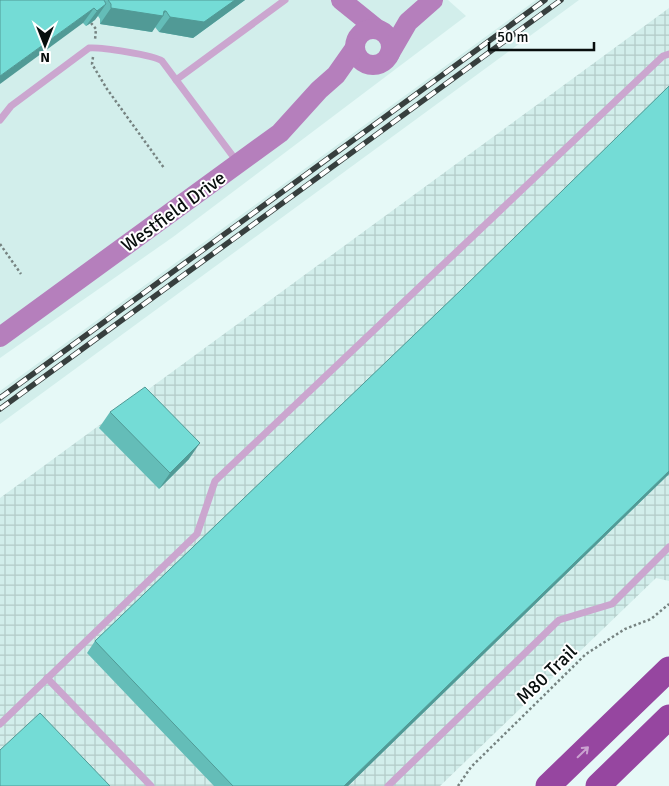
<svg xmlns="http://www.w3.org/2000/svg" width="669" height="786" viewBox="0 0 669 786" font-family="Signika,sans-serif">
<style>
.built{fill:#d2eeeb}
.industrial{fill:url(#industrial-grid)}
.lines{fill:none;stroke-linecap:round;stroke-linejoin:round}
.path{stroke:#768381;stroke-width:2.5;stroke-dasharray:2.5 2.5;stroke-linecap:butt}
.lane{stroke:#cba6cf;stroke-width:7}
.secondary{stroke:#b57fbc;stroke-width:20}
.highway{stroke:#9646a0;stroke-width:25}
.rail-casing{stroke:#373f3e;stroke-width:5.5}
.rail{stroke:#fff;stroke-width:4;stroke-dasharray:11;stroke-linecap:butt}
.wall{fill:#64bdb8}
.shaded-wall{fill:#519a96}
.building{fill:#74dcd6;stroke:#519a96}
.oneway{stroke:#caa2d0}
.labels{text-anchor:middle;stroke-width:4;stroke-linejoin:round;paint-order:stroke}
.street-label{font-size:19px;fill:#080e0d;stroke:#fff}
</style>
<defs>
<pattern id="industrial-grid" width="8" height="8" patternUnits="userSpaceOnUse" patternTransform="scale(1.25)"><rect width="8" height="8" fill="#d2eeeb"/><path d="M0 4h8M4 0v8" fill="none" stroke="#b3cbc8"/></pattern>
</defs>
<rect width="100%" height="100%" fill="#e6f9f7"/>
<g class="built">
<path d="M0,0h448l18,16 -293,221 -173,121z"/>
<path d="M536,0h43l-579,424v-33z"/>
</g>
<path class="industrial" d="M669,8v573l-13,-3 -216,208h-440v-288z"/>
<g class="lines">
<g class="path">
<path d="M91,23l5,6 -1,11"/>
<path d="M93,57l-1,7 15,25 57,79"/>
<path d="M0,244l21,30"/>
<path d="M458,786l13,-19 115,-113 39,-25 26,-10 18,-15"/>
</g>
<g class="lane">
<path d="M176,80l109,-80"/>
<path d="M0,120l11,-14 78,-58c11,-1 65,7 73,13l76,102"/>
<path d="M47,678l104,108"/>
<path d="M0,724l197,-190 18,-53 448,-425 6,-2"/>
<path d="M388,786l171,-166 53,-16 57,-57"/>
</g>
<g class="secondary">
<path d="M341,0l36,29"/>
<circle cx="373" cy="47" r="18"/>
<path d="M390,53l18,-31 25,-22"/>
<path d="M0,337l280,-204 39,-43 17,-15 19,-27"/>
</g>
<g class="highway">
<path d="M548,786l121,-117"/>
<path d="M598,786l71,-69"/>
</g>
<g class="rail-casing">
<g id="rail">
<path d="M0,398l545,-398"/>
<path d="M0,409l561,-409"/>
</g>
</g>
<use href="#rail" class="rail"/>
</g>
<g class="wall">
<path d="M0,0h245l-52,38 -34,-6 -4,-5 -3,5 -52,-8v-5l-2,-3 -7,7 -5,3 -3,-3z"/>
<path d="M669,86v388l-321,312h-134l-127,-133 8,-12 367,-352z"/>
<path d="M110,412l79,47 -30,30 -60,-61z"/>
</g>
<g class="shaded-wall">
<path d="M235,0h10l-52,38 -34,-6 11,-15z"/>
<path d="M106,4l-11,16 -9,6 11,-15z"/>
<path d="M94,8l-11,15 -83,61v-8z"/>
<path d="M111,8l53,3h2l-4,5h1l-11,16 -52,-8z"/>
<path d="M200,443l-11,16 -30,30 11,-16z"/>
<path d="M669,471v3l-321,312h-4z"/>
</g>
<g class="building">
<path d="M0,0h104l2,4 -9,7 -3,-3 -94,68z"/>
<path d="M108,0h127l-31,22 -34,-5 -4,-6h-2l-1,5 -52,-8v-4z"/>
<path d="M669,86v385l-325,315h-111l-138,-145 367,-352z"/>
<path d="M145,387l55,56 -30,30 -60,-61z"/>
<path d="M40,713l70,73h-110v-36z"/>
</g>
<defs><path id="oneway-shaft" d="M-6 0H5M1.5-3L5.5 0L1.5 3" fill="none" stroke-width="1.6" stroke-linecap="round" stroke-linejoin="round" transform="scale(1.25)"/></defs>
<use class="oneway" href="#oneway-shaft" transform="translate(583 752) rotate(-44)"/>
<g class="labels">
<g class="street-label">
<text transform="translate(173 211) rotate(-36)" y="7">Westfield Drive</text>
<text transform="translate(546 674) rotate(-44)" y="7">M80 Trail</text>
</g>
</g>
<g transform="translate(45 45) rotate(180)" stroke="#ffffff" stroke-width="4" paint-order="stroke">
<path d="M0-4L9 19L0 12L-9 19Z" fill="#080e0d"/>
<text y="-8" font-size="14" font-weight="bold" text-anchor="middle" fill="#080e0d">N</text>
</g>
<path d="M489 42v8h105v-8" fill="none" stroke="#080e0d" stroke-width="2.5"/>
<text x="497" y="42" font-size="15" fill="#080e0d" stroke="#ffffff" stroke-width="4" paint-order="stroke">50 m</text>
</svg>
